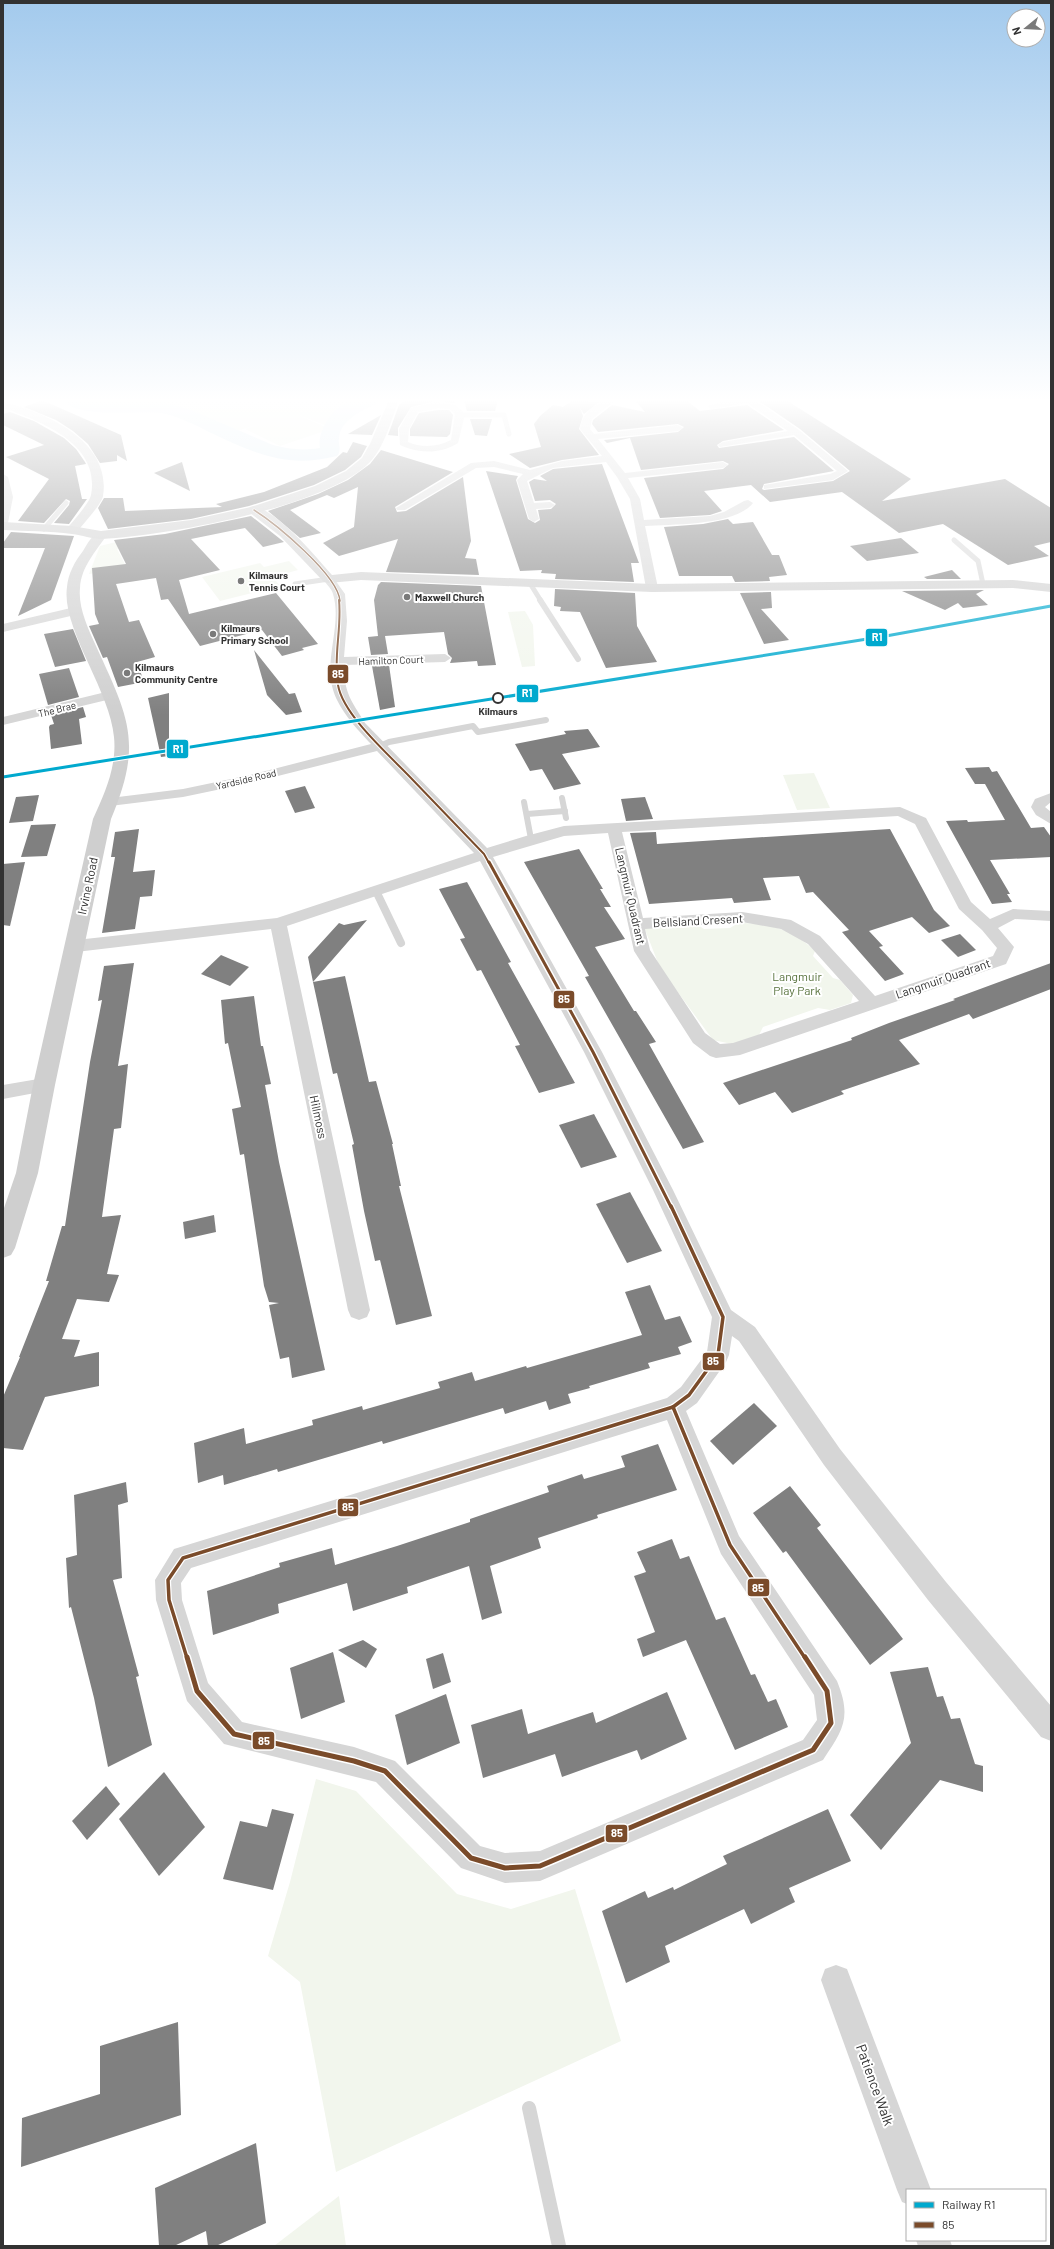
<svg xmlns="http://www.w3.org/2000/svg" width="1054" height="2249" viewBox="0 0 1054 2249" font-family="Barlow,sans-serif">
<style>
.green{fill:#f2f6ed}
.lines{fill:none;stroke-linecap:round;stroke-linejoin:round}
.river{fill:#dbebf4;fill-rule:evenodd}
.building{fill:#808080}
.lane-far3{stroke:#d6d6d6;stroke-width:5}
.lane-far2{stroke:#d6d6d6;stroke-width:6}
.lane-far1{stroke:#d6d6d6;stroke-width:8}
.lane{stroke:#d6d6d6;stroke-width:14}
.street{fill:#d6d6d6;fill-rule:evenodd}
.secondary{fill:#cfcfcf;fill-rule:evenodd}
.primary{fill:#c9c9c9;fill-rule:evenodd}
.bus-1-far4-casing{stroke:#fff;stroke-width:3}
.bus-1-far3-casing{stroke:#fff;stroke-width:4}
.bus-1-far2-casing{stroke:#fff;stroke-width:6}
.bus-1-far1-casing{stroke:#fff;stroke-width:6}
.bus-1-casing{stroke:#fff;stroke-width:8}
.bus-1-far4{stroke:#7a4b2a;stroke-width:1.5}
.bus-1-far3{stroke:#7a4b2a;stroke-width:2}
.bus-1-far2{stroke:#7a4b2a;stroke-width:3}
.bus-1-far1{stroke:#7a4b2a;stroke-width:3.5}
.bus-1{stroke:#7a4b2a;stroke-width:5}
.rail-1-casing{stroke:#fff;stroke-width:5}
.rail-1{stroke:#00a9ce;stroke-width:3}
.poi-dot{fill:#7a7a7a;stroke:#fff;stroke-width:1.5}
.stop-dot{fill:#fff;stroke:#323232;stroke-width:2}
.labels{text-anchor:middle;stroke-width:4;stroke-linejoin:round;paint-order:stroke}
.far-poi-label{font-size:10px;font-weight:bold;fill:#323232;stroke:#fff;text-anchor:start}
.far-street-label{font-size:10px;fill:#323232;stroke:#fff}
.far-stop-label{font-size:10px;font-weight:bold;fill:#323232;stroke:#fff}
.street-label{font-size:12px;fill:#323232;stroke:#fff}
.park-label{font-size:12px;fill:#56713b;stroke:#fff}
.near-street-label{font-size:14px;fill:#323232;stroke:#fff}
.line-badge{stroke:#fff;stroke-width:1.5}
.badge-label{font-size:11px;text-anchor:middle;font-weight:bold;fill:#fff}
</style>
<rect width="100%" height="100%" fill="#fff"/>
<g class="green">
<path d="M88,400h276l-24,12 -13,14 -33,-13 36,16 -50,17 -35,-17 24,-8 -32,10 -50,-22 -30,-5z"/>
<path d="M124,540l1,7 -8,2 9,17 -9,4 -28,4 11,-28z"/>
<path d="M289,561l9,9 -25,7 7,9 -60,15 -18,-24 58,-14 4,4z"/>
<path d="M525,611l8,14 2,41 -13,1 -14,-55z"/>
<path d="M814,773l16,35 -33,2 -14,-35z"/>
<path d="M738,923c32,0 54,6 77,28l-2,5 20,22 7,2 13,15 -2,8 -21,7 -12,-2 -55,19 -4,8 -27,9 -19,-4 -53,-72 -16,-41 54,-2 6,4 26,-1z"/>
<path d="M316,1779l40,12 101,103 54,15 64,-20 46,152 -285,131 -36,-190 -32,-26 22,-74z"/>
<path d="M339,2196l7,50h-72z"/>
</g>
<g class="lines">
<path class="river" d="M63,400l100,2 28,8 82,35c15,4 30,6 47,3 -3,-19 14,-43 33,-48 8,-1 18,0 25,0l-2,4c-14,6 -36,17 -37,34 -1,7 3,12 -2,18 -51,13 -83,-3 -128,-24 -15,-8 -32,-16 -48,-19 -22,-3 -85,6 -98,-13z"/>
</g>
<g class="building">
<path d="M42,400l79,35 6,26 -10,-6v6l-17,2 -12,-19 -15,-13 -17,-11 -32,-13z"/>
<path d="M406,400h48l1,3 -19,-2 -25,6 -13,21v8l-10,-1 11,-30z"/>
<path d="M464,400h34l-3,11h-28z"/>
<path d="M573,400l26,2 -15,12 -4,-6 3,8 -4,13 20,26 -37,5 -32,8 -21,-14 32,-7 -7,-23 6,-8 13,-11 10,2z"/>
<path d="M635,400h51l14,11 47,-6 37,25 -61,11 -6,4 2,3 75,-11 40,34 -70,13 -2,5 2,1 69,-9 17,-10 -50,-42 -41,-28 4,-1h23l125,79 -29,22 123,-22 46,29v34l-17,4 15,10 -41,9 -65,-41 -44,9 -57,-41 -72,10 -19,-17 -47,6 18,20 -12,4 -50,3 -16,-40 79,-9 6,-5 -6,-3 -82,9 -11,-32 -23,5 -3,-3 74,-8 6,-5 -6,-3 -80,8 -6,-8 1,-4 19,-15 33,7z"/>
<path d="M439,410h10l4,5 -3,19 -3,3 -37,-1v-7l9,-16z"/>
<path d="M10,412l24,9 30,17 12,11 9,13 1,2 -11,2 7,33h5l-18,25 -15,-1 15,-18 1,-4 -4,-2 -22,24 -26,-2 31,-42 -43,-22 38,-12 -41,-20v-11z"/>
<path d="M381,415l-9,20 -24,-1z"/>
<path d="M470,419h22l-5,17 -12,-1z"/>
<path d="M353,442l14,4 -6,11 -16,13 -31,15 -65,21 -58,13 -83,10 -10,-21 6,-10h19l2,13 97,-4 -6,-3 48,-12 63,-25 16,-15 4,1z"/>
<path d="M381,450l72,22 -58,35 2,5 9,-1 57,-34 8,64 -6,17 11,1 3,16 -93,-3 12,-33 -59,17 -16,-13 31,-16 4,-40 -24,11 -7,-3 -37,15 31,23 -21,5 -32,-27 50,-17 30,-14 22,-16z"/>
<path d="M182,462l8,29 -36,-18z"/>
<path d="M602,464l37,99h-8l3,19 -79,-3 1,-5 -15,-1 1,-3 -22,1 -34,-100 32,5 -2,4 12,39 7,4 5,-3 -2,-10 13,-1 5,-5 -6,-4 -15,1 -6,-19 5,-3 13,2 -7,-5 13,-7z"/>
<path d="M251,516l33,26 -21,5 -18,-19 -54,11 29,31 -41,10 10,34 87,-21 42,51 -16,4 2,2 -22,6 -20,-26 -62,16 -32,-47 -7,1 -5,-22 -40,6 13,38 10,-2 16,37 -18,5 7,20 -26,5 -11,-30 -4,1 -14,-32 10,-2 -4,-10 -3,-46 34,-4 -12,-24 51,-6z"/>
<path d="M728,519l5,5 20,-2 19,33h7l8,20 -18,2 1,4 -35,1 -3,-6h-53l-15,-49 39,-3z"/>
<path d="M11,532l63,4 -23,64 -33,16 27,-68h-42v-5z"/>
<path d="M901,538l18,15 -52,8 -17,-15z"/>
<path d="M952,570l9,9h-34l-3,-2z"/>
<path d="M381,582l100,4 15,79 -18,1 -1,-5 -27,2 2,-5 -4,-4 -4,-22 -59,4 3,18 -17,1 -3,-18 10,-1 -4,-36 4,-15z"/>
<path d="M555,589l80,4 2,33 20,36 -51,6 -26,-56 -20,-1 1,-4 -7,-1z"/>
<path d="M984,590l-8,4 12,11 -25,3 -5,-5 -13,7 -43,-19z"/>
<path d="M771,592l1,16 -11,1 28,31 -25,4 -24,-51z"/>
<path d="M73,629l13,32 -31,6 -11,-33z"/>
<path d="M254,650l35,44 6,-1 7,19 -16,3 -19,-20z"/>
<path d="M389,665l6,42 -15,3 -8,-44z"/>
<path d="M69,668l10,29 -31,8 -9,-31z"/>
<path d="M169,693v63l-8,1 -13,-59z"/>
<path d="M83,707l3,10 -7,2 3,25 -31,5 -2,-22 1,-2 4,-1 -3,-9z"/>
<path d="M588,729l12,18 -38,7 19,30 -27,6 -12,-21 -12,2 -15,-27 51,-10 -2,-3z"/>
<path d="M989,767l3,5 5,-1 34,57 13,-1 7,10v20l-61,3 20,34h-3l5,8 -20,2 -46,-83 21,-1 1,2 37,-2 -20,-36h-10l-10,-16z"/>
<path d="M305,786l10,22 -20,5 -10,-22z"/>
<path d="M39,795l-6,26 -24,2 7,-26z"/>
<path d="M645,797l8,22 -27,2 -5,-22z"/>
<path d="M56,824l-9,32 -26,1 10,-32z"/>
<path d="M139,829l-6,43 22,-2 -3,26 -12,1 -5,32 -33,4 13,-76h-4l4,-25z"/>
<path d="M890,829l44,81 16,16 -21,7 -17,-16 -43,14 14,15 -4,1 25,27 -19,7 -43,-49 7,-2 -36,-38 -7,1 -7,-17 -36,2 8,22 -37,3 -2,-5 -83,6 -19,-71 26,-1 1,12z"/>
<path d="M579,849l24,40h-3l11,18h-7l21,32 -30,8 39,64h2l20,31 -7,2 55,98 -21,7 -98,-172 4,-1 -65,-114z"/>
<path d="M25,862l-15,64 -7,-1v-61z"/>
<path d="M467,882l44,80 -3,1 67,120 -36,10 -24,-47 5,-1 -39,-75 -4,1 -17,-32 5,-1 -26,-49z"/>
<path d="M367,920l-54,62 -5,-25 31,-34 5,2z"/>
<path d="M960,934l16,16 -18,7 -17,-17z"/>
<path d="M221,955l28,12 -19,19 -29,-12z"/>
<path d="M134,963l-16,103 10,-2 -7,64 -7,1 -12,88 19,-2 -14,59 12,1 -10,27 -32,-3 -15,40 18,1 -6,17 25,-5v34l-54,11 -22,53 -20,-2v-51l17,-40h-1l30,-76h-3l16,-55h3l25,-164 12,-62 -4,1 6,-35z"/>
<path d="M1051,963v26l-78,30 -4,-5 -70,26 21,24 -79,27 3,3 -52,19 -17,-21 -36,13 -16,-22 129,-43 -1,-2 38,-15 66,-23 -2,-1z"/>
<path d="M345,976l24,106 7,-1 17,63h-1l9,42h-2l33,130 -36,9 -16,-65 -5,1 -11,-50 -12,-66 2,-1 -17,-71 -4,1 -20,-92z"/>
<path d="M254,996l7,50h2l8,38 -6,1 14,77 46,208 -33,8 -3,-21 -9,2 -11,-54 10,-2 -10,-1 -5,-16 -20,-132 -4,1 -8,-46 9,-2 -13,-64 -3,1 -4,-44z"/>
<path d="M594,1114l23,43 -36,11 -22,-43z"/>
<path d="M630,1192l32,59 -35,12 -31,-59z"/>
<path d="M214,1215l2,17 -31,7 -2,-17z"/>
<path d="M650,1285l15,35 15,-4 12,26 -14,5 3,7 -33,9 2,5 -61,18 1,2 -22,6 3,9 -22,7 -3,-9 -41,13 -2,-6 -120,36 -1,-3 -104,31 -1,-3 -53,16 -1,-10 -25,8 -4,-40 50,-15 2,16 67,-19 -1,-5 50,-14 1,4 77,-22 -2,-6 34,-10 3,9 51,-15 1,2 115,-33 -17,-43z"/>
<path d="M754,1403l23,23 -44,39 -23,-24z"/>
<path d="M658,1444l19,46 -80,25 1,3 -60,20 3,10 -51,18 12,47 -20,7 -13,-54 -62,21 1,6 -55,18 -6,-28 -69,21 1,9 -66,22 -6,-44 73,-24 -1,-4 53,-15 3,17 62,-19 73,-24v-3l79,-27 -2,-6 35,-12 2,5 41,-12 -4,-11z"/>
<path d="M126,1482l2,20 -10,3 4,73 -9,2 26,96 -3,1 16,68 -44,22 -14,-69 -23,-91 -2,1 -3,-50 11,-3 -3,-60z"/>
<path d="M790,1486l31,39 -4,3 86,111 -33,26 -84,-114 -3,2 -30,-40z"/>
<path d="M672,1539l8,20 9,-3 27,64 9,-3 26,58 4,-1 13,28 8,-3 12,28 -53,23 -49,-110 -43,17 -6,-18 18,-7 -21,-56 12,-4 -9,-20z"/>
<path d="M363,1640l14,9 -11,19 -28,-18z"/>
<path d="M333,1652l12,50 -44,17 -11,-51z"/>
<path d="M443,1653l8,29 -18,7 -7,-30z"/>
<path d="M928,1667l9,30 6,-1 8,23 9,-1 15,46 8,2v26l-43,-12 -59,70 -31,-35 61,-72 -21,-71z"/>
<path d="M667,1692l20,47 -46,21 -4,-10 -75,27 -7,-23 -72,24 -12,-53 51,-16 6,25 65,-22 3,11z"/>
<path d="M446,1694l14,49 -53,22 -12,-50z"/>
<path d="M164,1772l41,55 -46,49 -40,-57z"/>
<path d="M106,1786l14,18 -33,36 -15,-19z"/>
<path d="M272,1809l22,5 -21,76 -50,-11 17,-58 27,6z"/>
<path d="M828,1809l23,52 -62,27 6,14 -44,22 -7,-15 -79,37 5,16 -44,21 -24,-72 43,-20 3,7 25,-11 1,3 53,-26 -4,-8z"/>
<path d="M178,2022l3,93 -160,52 1,-49 78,-24v-48z"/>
<path d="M256,2143l10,80 -50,23h-8l-2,-15 -32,15h-15l-4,-58z"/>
</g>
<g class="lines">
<g class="lane-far3">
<path d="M460,415h44l5,19"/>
<path d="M44,529l22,-26"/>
<path d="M954,540l24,21 5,23"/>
<path d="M295,584l34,-5"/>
<path d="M531,585l10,16"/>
</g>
<g class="lane-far2">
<path d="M540,600l38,59"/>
<path d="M380,746l9,-4 84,-16 5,6 68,-12"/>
<path d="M562,798l4,20"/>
<path d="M524,802l7,37"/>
<path d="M527,814l38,-3"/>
</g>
<path class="lane-far1" d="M376,891l25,52"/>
<path class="lane" d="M529,2108l30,138"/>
<g class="street">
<path d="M605,400h11l-24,19 -2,10 4,5 84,-9 5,3 -5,3 -80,8 27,34 98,-11 5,3 -5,3 -95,10 12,21 4,21 66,-4 14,-4 20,-11 4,-1 5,3c-18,23 -80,21 -108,23l13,62 -2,2 -4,1 -6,-3 -16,-89 -13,-22 -11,-15 -53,6 -26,13 7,22 16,-1 5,3 -5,3 -14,1 3,10 -5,3 -5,-3 -12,-39 6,-6 -29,-7 -18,1 -71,42h-8l-1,-2 75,-45 23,-2 36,9 32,-9 40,-5 -22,-27c1,-15 13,-22 25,-29z"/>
<path d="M730,400h25l44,30 49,41 -15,9 -69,9v-4l66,-11 7,-3 -43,-36 -74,12 -2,-2 5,-3 65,-11 -41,-28 -35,6 -5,-3z"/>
<path d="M436,402l20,3 9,9 -7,29c-17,11 -40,11 -58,2l-1,-16 12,-21zM439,408l11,1 5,5 -4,26c-13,7 -30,8 -43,2l1,-13 9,-17z"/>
<path d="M3,474l5,3 5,20 -5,26 -5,3z"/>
<path d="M329,576l4,1 12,17 2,27 -3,36 101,-3 6,4 -6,4 -101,3c0,28 7,35 21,58l122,125 39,-12 38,-10 336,-19 26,11 45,84 19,17 23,-10 38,2v10l-36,-2 -17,9 16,19 -8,17 -266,91 -24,3 -6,-2 -17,-13 -59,-92 -26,-118 -44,3 -71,21 109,195 71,138 58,120 24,17 85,122 106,133 105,124v35l-10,-4 -113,-137 -104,-135 -85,-124 -7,-5 -3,19 -3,7 -29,41 -11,8 53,125 98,145c15,37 6,49 -14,79l-283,121 -35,2 -44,-15 -85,-86 -152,-38 -37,-43 -31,-101 -1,-20 19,-31 493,-151 14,-11 26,-35 5,-35 -59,-127 -69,-138 -104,-191 -193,65 83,384 -3,7 -8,3 -8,-3 -3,-7 -77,-381 -195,23 -6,-2 -2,-4 2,-4 6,-2 201,-22 197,-65 -97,-102 -127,32 -67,14 -73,9 -7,-4 7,-4 73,-9 67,-14 121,-31c-15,-16 -34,-36 -39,-58 -7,-29 10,-63 1,-92 -1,-5 -7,-10 -10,-15zM898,816l17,8 44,85 23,21 15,18 -4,8 -118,40 -55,-60 -29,-16 -49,-8 -99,6 -21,-86zM742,922l39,7 27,15 51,57 -126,42 -13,1 -15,-11 -55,-83 -5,-21zM667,1420l54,134 93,141 3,25 -14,20 -263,111 -35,2 -25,-7 -85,-85 -41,-14 -112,-25 -34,-39 -26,-83 -1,-17 10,-15z"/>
<path d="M75,607l6,4 -2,3 -76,18v-8z"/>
<path d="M110,691l5,1 2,3 -2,3 -112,27v-8z"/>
<path d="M1051,793v9l-6,5 6,5v12l-15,-9 -5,-8 4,-8z"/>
<path d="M44,1078l7,2 2,5 -2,5 -48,9v-14z"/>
<path d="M836,1965l11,4 84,221h-24v14l-5,-2 -5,-12 -76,-210 4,-11z"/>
<path d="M916,2240h34l2,6h-34z"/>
</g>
<g class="secondary">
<path d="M3,402c42,10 109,39 100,94 -1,8 -21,29 -27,37h-8l-2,-3c6,-8 23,-26 25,-35 10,-51 -50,-74 -88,-87z"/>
<path d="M254,506c25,6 61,50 78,69l29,-3 291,12 361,-4 38,4v8l-38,-4 -361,4 -291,-12 -32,3 -5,-1 -44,-46 -30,-23 -2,-3 2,-3z"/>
<path d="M101,531l6,4c-11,16 -26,32 -27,53 -2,20 8,40 16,58 33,72 47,97 15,173l-56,266 -17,88 -23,75 -4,7 -8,3v-47l13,-38 17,-88 60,-266c12,-26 24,-53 21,-82 -4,-47 -53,-109 -47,-150 1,-13 8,-26 16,-36 4,-7 10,-18 18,-20z"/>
</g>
<path class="primary" d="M389,400h10c-8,20 -14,47 -30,63 -43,44 -204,73 -267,76 -10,0 -20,-4 -30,-5 -22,-3 -46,-3 -69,-4v-8l69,4 29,5 90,-11 60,-13 64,-21 31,-15 16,-13 8,-14z"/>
<g class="bus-1-far4-casing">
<path id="bus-1-far4" d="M254,510c22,14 84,65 86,91"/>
</g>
<g class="bus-1-far3-casing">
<path id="bus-1-far3" d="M339,600c3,28 -6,57 -1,85 5,30 51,70 72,92 25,26 49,51 74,77l5,9"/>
</g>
<g class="bus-1-far2-casing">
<path id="bus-1-far2" d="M489,862l104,190 78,155"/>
</g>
<g class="bus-1-far1-casing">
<g id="bus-1-far1">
<path d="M671,1206l52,111 -5,38 -29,40 -16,12"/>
<path d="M673,1407l57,138 75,113"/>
<path d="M187,1658l-18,-58 -1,-20 15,-22 490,-151"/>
</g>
</g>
<g class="bus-1-casing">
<path id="bus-1" d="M187,1657l10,34 37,43 120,27 31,10 86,87 34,10 35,-2 273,-116 18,-27 -4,-32 -22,-34"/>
</g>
<use href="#bus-1-far4" class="bus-1-far4"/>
<use href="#bus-1-far3" class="bus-1-far3"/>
<use href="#bus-1-far2" class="bus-1-far2"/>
<use href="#bus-1-far1" class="bus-1-far1"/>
<use href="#bus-1" class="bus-1"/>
<g class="rail-1-casing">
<path id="rail-1" d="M3,777l883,-141 165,-30"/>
</g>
<use href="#rail-1" class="rail-1"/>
</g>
<linearGradient id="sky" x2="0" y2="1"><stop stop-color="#a3caed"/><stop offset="0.56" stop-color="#fff"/><stop offset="1" stop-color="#fff" stop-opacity="0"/></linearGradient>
<rect width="1054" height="715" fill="url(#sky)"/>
<g class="poi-dot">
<circle cx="241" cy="581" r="4"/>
<circle cx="407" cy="597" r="4"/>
<circle cx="213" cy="634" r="4"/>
<circle cx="127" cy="673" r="4"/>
</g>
<circle class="stop-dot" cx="498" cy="698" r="5"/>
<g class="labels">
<g class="far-poi-label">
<text x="249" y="579">Kilmaurs<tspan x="249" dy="12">Tennis Court</tspan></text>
<text x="415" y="601">Maxwell Church</text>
<text x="221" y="632">Kilmaurs<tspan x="221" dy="12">Primary School</tspan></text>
<text x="135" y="671">Kilmaurs<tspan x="135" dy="12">Community Centre</tspan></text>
</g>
<g class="far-street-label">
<text transform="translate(391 660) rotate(-2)" y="4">Hamilton Court</text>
<text transform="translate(57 709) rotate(-14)" y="4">The Brae</text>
<text transform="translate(246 779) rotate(-13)" y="4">Yardside Road</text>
</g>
<g class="far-stop-label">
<text x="498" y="715">Kilmaurs</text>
</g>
<g class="street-label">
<text transform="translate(88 886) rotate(-78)" y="4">Irvine Road</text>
<text transform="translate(630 896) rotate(77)" y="4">Langmuir Quadrant</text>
<text transform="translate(698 921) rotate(-3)" y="4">Bellsland Cresent</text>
<text transform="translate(943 979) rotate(-19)" y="4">Langmuir Quadrant</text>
<text transform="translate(318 1117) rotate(78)" y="4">Hillmoss</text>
</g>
<g class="park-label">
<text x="797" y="981">Langmuir<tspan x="797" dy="14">Play Park</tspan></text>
</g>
<g class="near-street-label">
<text transform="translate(875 2085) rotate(70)" y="5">Patience Walk</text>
</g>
</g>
<g class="line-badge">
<rect x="865" y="628" width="23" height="19" rx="4" fill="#00a9ce"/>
<rect x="327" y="664" width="22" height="20" rx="4" fill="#7a4b2a"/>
<rect x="516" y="684" width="23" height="19" rx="4" fill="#00a9ce"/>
<rect x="166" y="739" width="23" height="20" rx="4" fill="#00a9ce"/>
<rect x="553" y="990" width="22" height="19" rx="4" fill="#7a4b2a"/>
<rect x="702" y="1352" width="23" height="19" rx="4" fill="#7a4b2a"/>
<rect x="337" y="1498" width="22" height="19" rx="4" fill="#7a4b2a"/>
<rect x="747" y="1578" width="23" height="19" rx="4" fill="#7a4b2a"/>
<rect x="252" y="1731" width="23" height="19" rx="4" fill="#7a4b2a"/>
<rect x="605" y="1824" width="23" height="19" rx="4" fill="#7a4b2a"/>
</g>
<g class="badge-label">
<text x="877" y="641">R1</text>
<text x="338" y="678">85</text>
<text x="527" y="697">R1</text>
<text x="178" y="753">R1</text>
<text x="564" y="1003">85</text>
<text x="713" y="1365">85</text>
<text x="348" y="1511">85</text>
<text x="758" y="1592">85</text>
<text x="264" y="1745">85</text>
<text x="617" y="1837">85</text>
</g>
<rect width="1054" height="2249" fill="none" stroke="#323232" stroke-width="8"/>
<rect x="906" y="2189" width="140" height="52" fill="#ffffff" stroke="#adadad"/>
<rect x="914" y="2202" width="20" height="6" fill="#00a9ce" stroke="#adadad"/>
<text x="942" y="2209" font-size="12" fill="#323232">Railway R1</text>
<rect x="914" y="2222" width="20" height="6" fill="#7a4b2a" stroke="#adadad"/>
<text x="942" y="2229" font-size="12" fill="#323232">85</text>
<g transform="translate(1026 28) rotate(252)"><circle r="19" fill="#ffffff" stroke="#adadad"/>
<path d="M0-3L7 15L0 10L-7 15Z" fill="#7a7a7a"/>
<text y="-6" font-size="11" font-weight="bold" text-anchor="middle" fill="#323232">N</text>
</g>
</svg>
